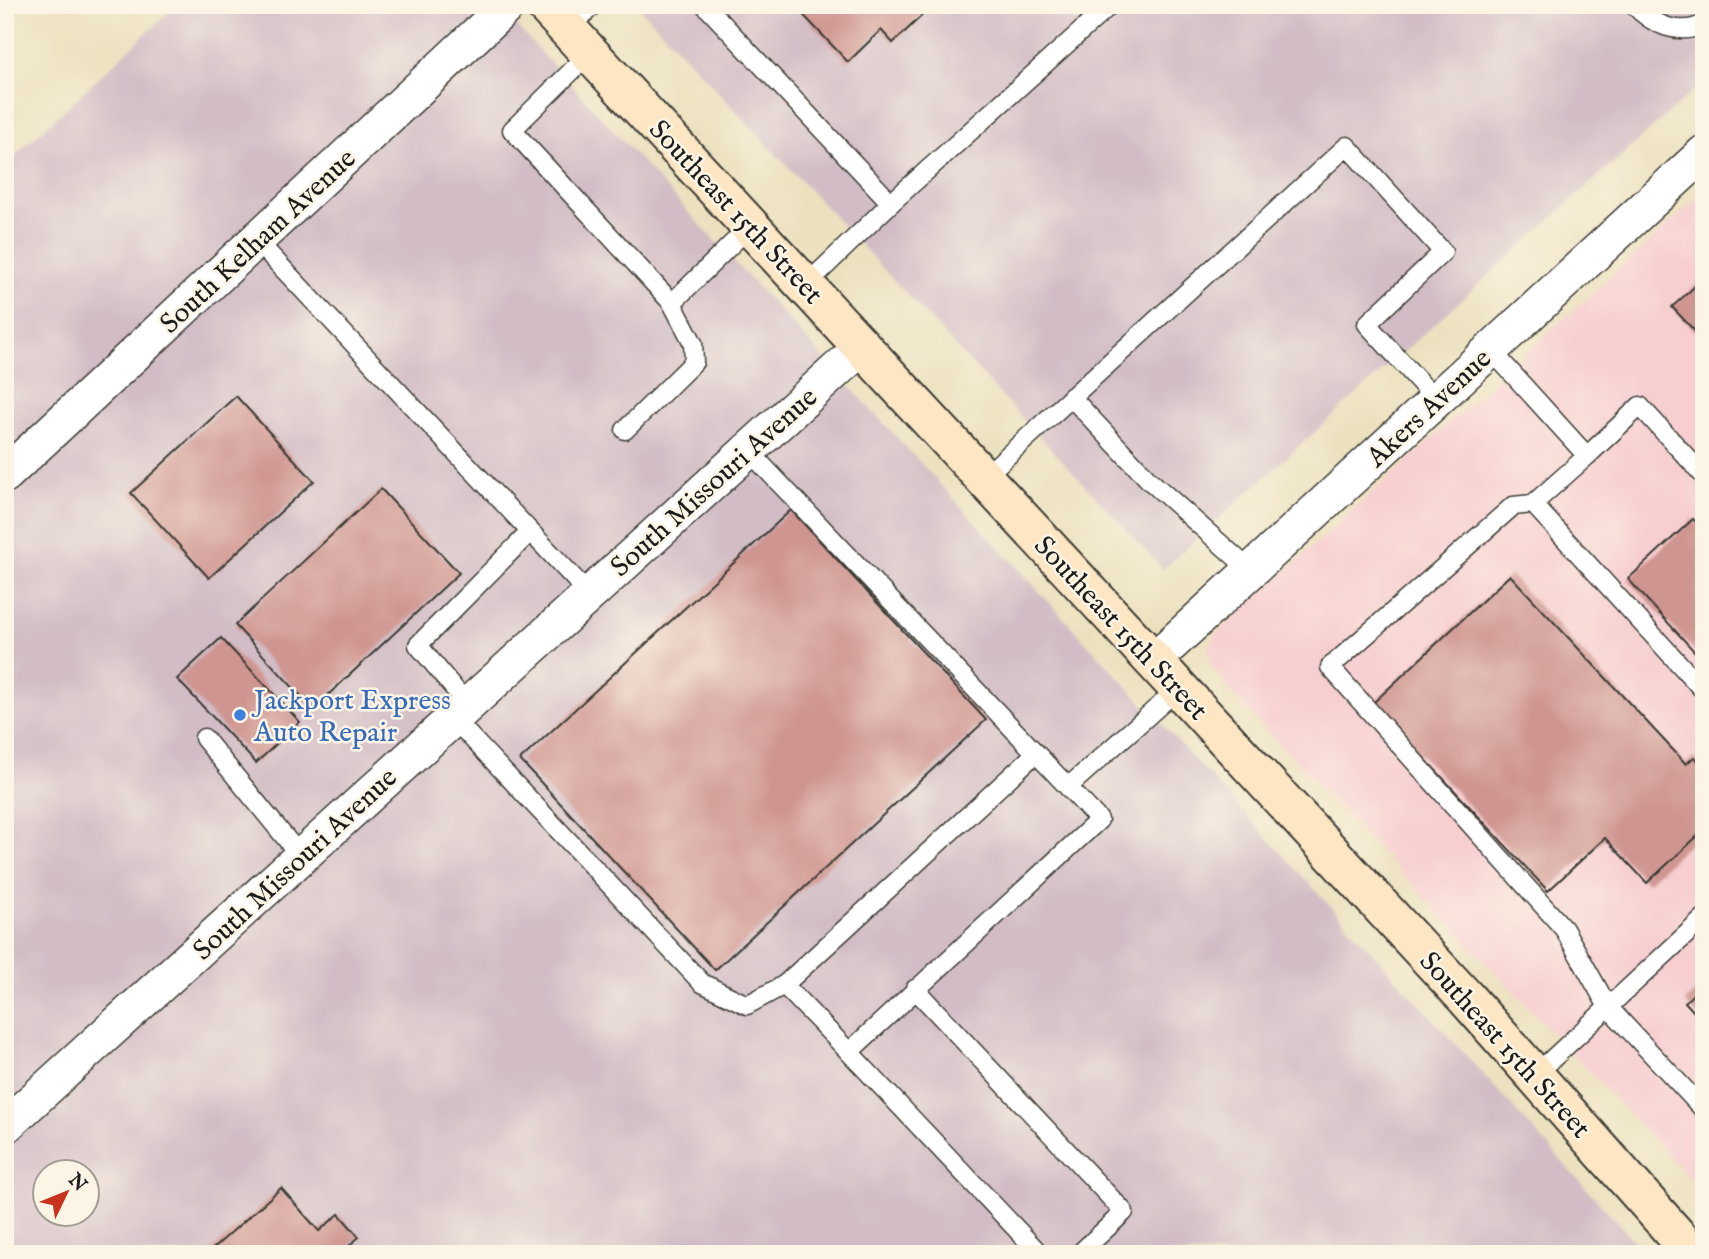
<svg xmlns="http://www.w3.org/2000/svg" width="1709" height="1259" viewBox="0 0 1709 1259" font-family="'IM FELL English',serif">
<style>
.built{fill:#f7cfd1}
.industrial{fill:#d2bdc6;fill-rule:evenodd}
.building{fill:#cf9591}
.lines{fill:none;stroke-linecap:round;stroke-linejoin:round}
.lane-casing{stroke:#3b3a34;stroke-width:21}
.street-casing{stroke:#3b3a34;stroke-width:38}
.secondary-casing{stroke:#3b3a34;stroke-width:42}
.lane{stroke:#fff;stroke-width:18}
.street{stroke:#fff;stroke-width:35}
.secondary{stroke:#fce6c4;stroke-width:38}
.shop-dot{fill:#3f7fe0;stroke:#fcf5e5;stroke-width:2.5}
.labels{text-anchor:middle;stroke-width:5;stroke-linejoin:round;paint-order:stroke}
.street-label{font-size:28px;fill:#1c1c1c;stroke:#fcf5e5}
.shop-label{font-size:28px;fill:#366cbe;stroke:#fcf5e5;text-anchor:start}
</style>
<rect width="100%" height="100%" fill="#fcf5e5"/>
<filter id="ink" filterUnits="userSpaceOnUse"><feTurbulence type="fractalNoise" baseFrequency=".0143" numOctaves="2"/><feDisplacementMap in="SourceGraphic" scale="14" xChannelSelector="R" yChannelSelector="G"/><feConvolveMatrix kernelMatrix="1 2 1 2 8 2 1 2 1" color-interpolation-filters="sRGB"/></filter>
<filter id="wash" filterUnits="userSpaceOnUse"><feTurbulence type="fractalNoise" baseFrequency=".00686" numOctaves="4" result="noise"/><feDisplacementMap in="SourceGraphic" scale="28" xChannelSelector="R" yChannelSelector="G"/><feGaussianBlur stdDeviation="1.57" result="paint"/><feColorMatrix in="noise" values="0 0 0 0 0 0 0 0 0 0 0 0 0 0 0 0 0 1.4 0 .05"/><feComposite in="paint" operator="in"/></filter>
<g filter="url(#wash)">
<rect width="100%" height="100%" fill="#ece1bf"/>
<path class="built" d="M1704,192v1001l-473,-500 -21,-30 -2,-17 11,-15z"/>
<g class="industrial">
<path d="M177,5h320l846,915 303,334h-1641v-1089zM46,1172h42v42h-42z"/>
<path d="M637,5h1067v76l-541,488z"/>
</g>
<g id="blocks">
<g class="building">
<path d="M794,5h139l-40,38 -12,-13 -33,32z"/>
<path d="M1704,278v63l-32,-34z"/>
<path d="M236,396l78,85 -105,97 -78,-85z"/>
<path d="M381,489l78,84 -146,136 -78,-84z"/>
<path d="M791,510l195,210 -271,250 -195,-210z"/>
<path d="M1693,519l11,12v131l-76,-83z"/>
<path d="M1510,575l176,189 8,-7 10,10v63l-57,53 -42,-45 -57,53 -175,-188z"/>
<path d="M221,638l79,84 -44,41 -79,-84z"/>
<path d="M1704,984v39l-19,-21z"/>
<path d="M281,1188l38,43 20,-17 20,23 -19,17h-133z"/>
</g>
</g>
</g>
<g filter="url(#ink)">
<use href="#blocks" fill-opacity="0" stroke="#3b3a34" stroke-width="2"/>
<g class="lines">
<g class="lane-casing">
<g id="lane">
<path d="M705,5l186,198 -85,82"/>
<path d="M1634,5c17,19 45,32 70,19"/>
<path d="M567,29l27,-24"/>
<path d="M590,53l-78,77 160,173 77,-76"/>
<path d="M891,203l219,-198"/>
<path d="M256,240l333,354"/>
<path d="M1491,350l96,106 -54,48 171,187"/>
<path d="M1071,397l78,83 102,91"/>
<path d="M625,430l69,-68 -1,-19 -21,-40"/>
<path d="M748,450l320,337 110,-98"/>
<path d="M1587,456l53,-50 64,70"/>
<path d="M983,478l364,-332 96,106 -76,72 69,76"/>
<path d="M1533,504l-20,2 -183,161 234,262 44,78 96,103"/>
<path d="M467,704l-49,-59 112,-113"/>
<path d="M452,717l250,266 45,22 37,-20"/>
<path d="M204,738l98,120"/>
<path d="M915,989l209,223 -45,42"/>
<path d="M849,1052l-65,-67 252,-232"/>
<path d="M1535,1075l169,-157"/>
<path d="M1040,1254l-191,-202 250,-232 -31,-33"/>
</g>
</g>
<g class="street-casing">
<g id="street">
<path d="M5,475l503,-470"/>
<path d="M1153,661l551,-508"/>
<path d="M5,1126l858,-780"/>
</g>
</g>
<g class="secondary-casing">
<path id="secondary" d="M545,5l921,993 227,256"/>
</g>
<use href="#lane" class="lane"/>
<use href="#street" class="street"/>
<use href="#secondary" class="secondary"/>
</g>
</g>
<circle class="shop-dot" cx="240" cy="715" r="7"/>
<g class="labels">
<g class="street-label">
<text transform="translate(737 211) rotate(47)" y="10">Southeast 15th Street</text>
<text transform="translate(257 240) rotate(-43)" y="10">South Kelham Avenue</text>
<text transform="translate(1428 407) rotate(-43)" y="10">Akers Avenue</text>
<text transform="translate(713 481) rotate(-42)" y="10">South Missouri Avenue</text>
<text transform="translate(1122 627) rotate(47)" y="10">Southeast 15th Street</text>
<text transform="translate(294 863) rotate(-43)" y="10">South Missouri Avenue</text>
<text transform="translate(1506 1044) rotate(48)" y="10">Southeast 15th Street</text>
</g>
<g class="shop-label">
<text x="254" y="709">Jackport Express<tspan x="254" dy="32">Auto Repair</tspan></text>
</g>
</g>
<rect width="1709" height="1259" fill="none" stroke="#fcf5e5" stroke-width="28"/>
<g transform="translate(66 1193) rotate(47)"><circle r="33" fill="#fcf5e5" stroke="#a29e95" stroke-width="2"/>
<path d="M0-5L12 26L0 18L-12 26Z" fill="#c8321e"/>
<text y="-10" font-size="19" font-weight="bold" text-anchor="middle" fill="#1c1c1c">N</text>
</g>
</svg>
